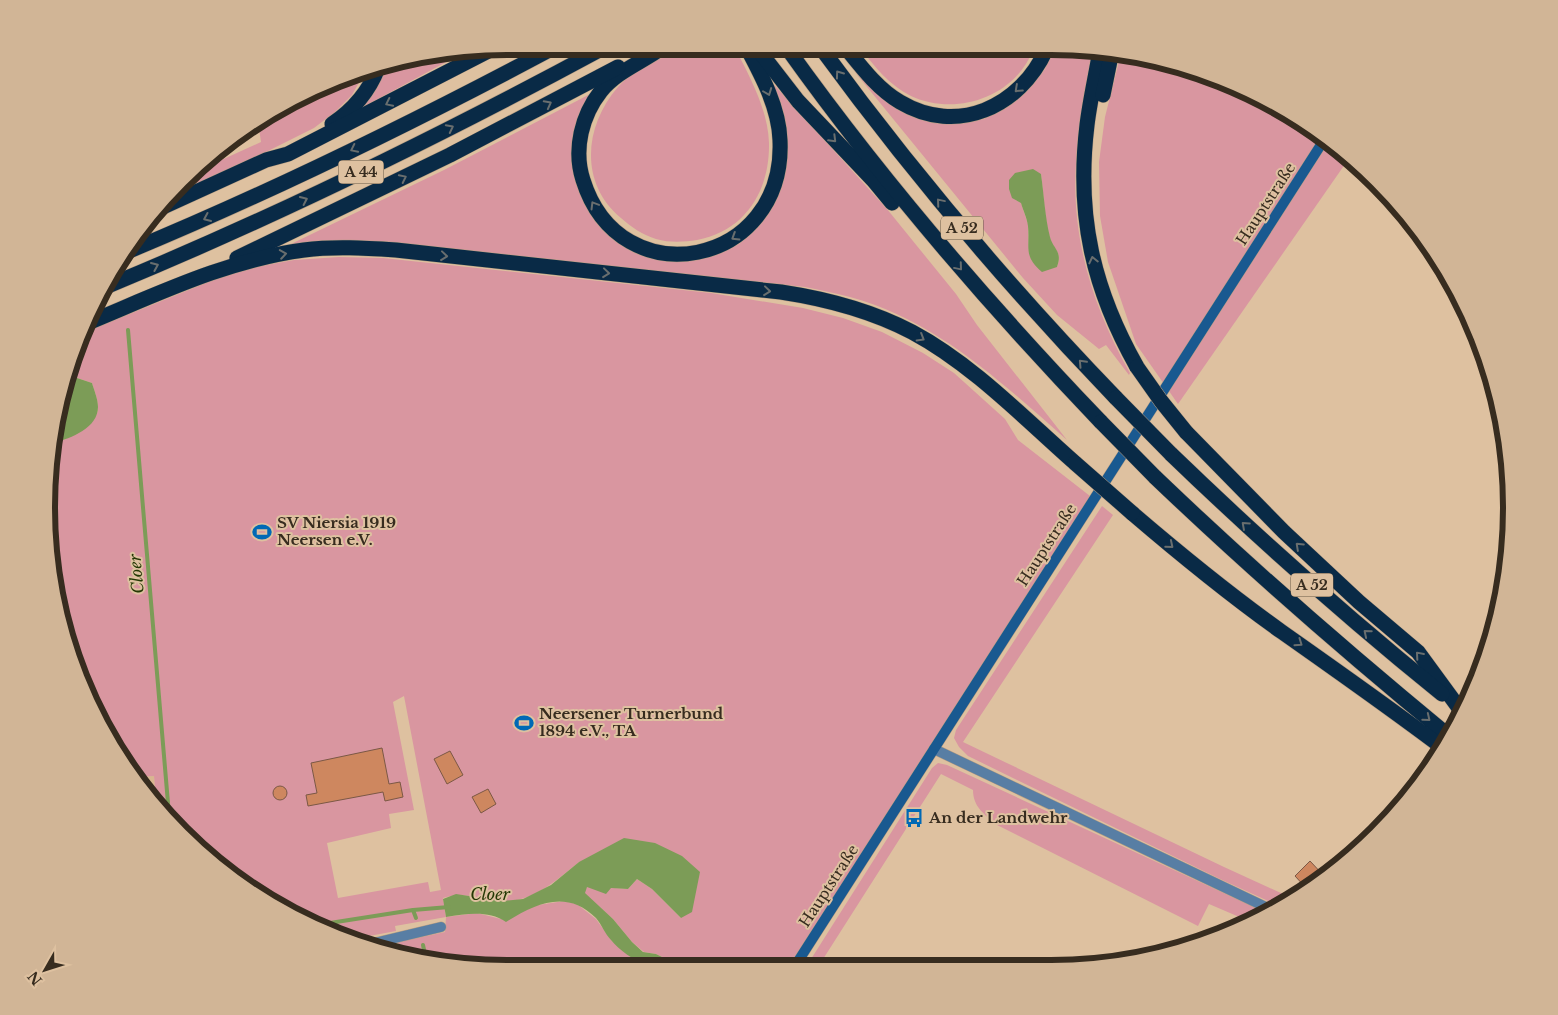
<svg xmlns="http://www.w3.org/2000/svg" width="1558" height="1015" viewBox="0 0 1558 1015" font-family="'Libre Baskerville',serif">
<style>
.built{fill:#d8b690}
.green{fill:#d996a0;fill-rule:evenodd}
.water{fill:#7c9c57}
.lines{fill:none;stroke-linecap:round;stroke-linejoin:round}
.stream{stroke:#7c9c57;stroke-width:4}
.building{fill:#ce875f;stroke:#7b5845}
.street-casing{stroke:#b9a084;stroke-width:11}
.secondary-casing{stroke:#b9a084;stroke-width:11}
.highway-casing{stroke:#b9a084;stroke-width:16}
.street{stroke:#587ea4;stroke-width:10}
.secondary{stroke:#195990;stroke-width:10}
.highway{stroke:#092a46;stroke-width:15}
.highway-bridge-casing{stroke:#b9a084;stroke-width:16;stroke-linecap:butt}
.highway-bridge{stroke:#092a46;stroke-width:15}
.oneway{stroke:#696e6e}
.labels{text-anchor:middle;stroke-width:4;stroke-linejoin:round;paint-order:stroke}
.shield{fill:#dec1a0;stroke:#695946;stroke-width:1}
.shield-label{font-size:14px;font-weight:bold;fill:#372c1f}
.street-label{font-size:15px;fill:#372c1f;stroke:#dec1a0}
.poi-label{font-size:15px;font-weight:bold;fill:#372c1f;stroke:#dec1a0;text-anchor:start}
.water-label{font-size:16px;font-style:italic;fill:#253905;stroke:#dec1a0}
.rim{fill:none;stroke:#372c1f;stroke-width:6}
</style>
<rect width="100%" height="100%" fill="#dec1a0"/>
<path class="built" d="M154,776l2,24 -21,-23z"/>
<g class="green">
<path d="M682,47l53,1c15,29 33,62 34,95 1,47 -23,88 -72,97 -13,2 -27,3 -41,-1 -13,-4 -25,-12 -35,-21 -42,-35 -37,-92 -3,-131 16,-18 43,-28 64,-40z"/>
<path d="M861,49l172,1c-18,47 -77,67 -122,46 -21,-10 -37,-30 -50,-47z"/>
<path d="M1052,50h40c-6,38 -14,75 -16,113 -5,75 17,145 54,210l-1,2 -23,-30 -7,4 -42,-34 -34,-37 -169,-207 26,26 89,24 15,-2 18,-10 26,-19 17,-21zM1041,174c3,21 3,44 9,64 3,12 13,13 7,29l-28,-13 -1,-30 -7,-21z"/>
<path d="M1121,53l133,41 96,63 -172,247 -42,-60 -28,-82 -8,-46 -1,-54 6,-45z"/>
<path d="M461,54l-98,53 20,-40z"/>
<path d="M366,70l-14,25 -17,17 -21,16 -52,26 -84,39 28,-26 55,-25 -3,-21 102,-50z"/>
<path d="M768,78l119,131 69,85 21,31 90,115c-65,-57 -131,-120 -217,-143 -15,-4 -30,-7 -45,-10l-341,-37 -175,-5 155,-75 150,-78 -19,83 9,27 18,22 81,36 32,-5 24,-11 18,-16 17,-23 11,-32 2,-34z"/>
<path d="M339,257l44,1 328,35 92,15 40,10 39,14 41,21 31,20 51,46 13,21 72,56 -301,470h-109l-24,-12 -12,-2 -12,-10 -19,-23 -29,-26 3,-7 41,3 9,-10 15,10 29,29 19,-46 -121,-10c-22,18 -48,42 -79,39 -22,-2 -35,-10 -57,-3l3,19 31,-4 24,6 37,-14 26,-4 13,3 19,15 16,22 24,19 12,6 -200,-1 -47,-13 -3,-10 47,-10 1,-15 -51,9 1,5 -43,8 -22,-5 -127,-80 -48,-54 -2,-24 -19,1 -11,-13 -62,-137 -15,-149 7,-35c15,-4 45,-19 44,-36 0,-8 -4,-17 -6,-24l-18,-6 -7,3 4,-21 14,-27 153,-62 56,-10zM404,696l37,194 -11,2 -2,-10 -90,16 -11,-55 64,-15 -2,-14 25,-4 -21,-108z"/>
<path d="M1102,506l11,9 -150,227 261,125 68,31 -13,8 -59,-27 -252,-123 -9,-9 -5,-9 2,-8z"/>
<path d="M938,763l9,2 320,148 -16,9 -42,-18 -11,22 -201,-101c-12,-10 -24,-18 -24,-35l-32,-16 -123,193h-12l126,-199z"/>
</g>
<g class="water">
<path d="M1033,169l8,5c3,21 4,43 9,63 3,12 13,14 7,30l-15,5c-19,-16 -12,-24 -14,-46 -1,-8 -5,-16 -7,-23l-9,-5 -3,-9v-9l6,-7z"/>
<path d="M74,377l18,6c2,7 6,16 6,24 0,21 -27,31 -44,36l13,-63z"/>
<path d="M624,838l31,5 27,13 18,16 -8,40 -11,6 -29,-29 -15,-10 -9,10 -17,-1 -5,6 -19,-7 -2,6 28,26 19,23 11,10 13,2 24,12c-10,0 -25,3 -35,-1 -11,-5 -26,-15 -34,-25 -6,-6 -9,-15 -15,-22 -29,-29 -60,-15 -90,4 -18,-12 -39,-8 -60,-5l-3,-18 13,-5 46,7 21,-2 28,-14 28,-23z"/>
</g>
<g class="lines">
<g class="stream">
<path d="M128,330l41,485"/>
<path d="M413,910l3,8"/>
<path d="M317,925l96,-15 36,-3"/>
<path d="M423,945l3,14"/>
</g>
</g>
<g class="building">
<path d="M382,748l7,36 11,-2 3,15 -18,4 -2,-9 -75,14 -2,-11 11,-2 -6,-30z"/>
<path d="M450,751l13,24 -16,9 -13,-25z"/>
<circle cx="280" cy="793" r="7"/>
<path d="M488,789l8,15 -15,9 -9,-16z"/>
<path d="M1310,861l15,16 -18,12 -12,-13z"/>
</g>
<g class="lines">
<g class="street-casing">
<g id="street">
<path d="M934,749l338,161"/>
<path d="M370,944l71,-17"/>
</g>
</g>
<g class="secondary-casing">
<path id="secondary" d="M795,966l529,-826"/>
</g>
<g class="highway-casing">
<g id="highway">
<path d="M663,47c-20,15 -46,24 -62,44 -19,24 -28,58 -18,89 37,119 203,87 197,-40 -1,-32 -18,-64 -33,-92"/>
<path d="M757,48l41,53 75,79 19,23"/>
<path d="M787,48c95,133 201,256 314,374"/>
<path d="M821,48c90,123 189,240 295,350"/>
<path d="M846,48c16,20 32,41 54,54 57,34 120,5 146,-52"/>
<path d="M1100,50c-4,25 -10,50 -13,75 -11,91 6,164 50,242"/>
<path d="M1103,95l9,-44"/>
<path d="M332,124c21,-14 37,-33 46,-56"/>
<path d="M163,207l103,-47 22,-6 206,-106"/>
<path d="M129,251c145,-60 287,-130 426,-204"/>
<path d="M237,258l213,-103 168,-88"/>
<path d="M110,285c170,-70 334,-151 495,-238"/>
<path d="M90,322c70,-29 138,-62 214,-72 30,-4 61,-2 92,0l385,42c46,7 89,18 131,40 60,32 112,86 163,131"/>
<path d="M1186,432l98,100 75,70 59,50 41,56"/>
<path d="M1171,454c87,84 177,164 271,240"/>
<path d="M1155,477c95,91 194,177 295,260"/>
<path d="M1132,513c49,42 98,82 150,119 54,38 108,76 161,116"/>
</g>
</g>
<use href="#street" class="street"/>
<use href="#secondary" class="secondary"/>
<use href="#highway" class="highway"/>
<g class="highway-bridge-casing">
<g id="highway-bridge">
<path d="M1137,367l24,34 25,31"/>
<path d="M1116,398l55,56"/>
<path d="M1101,422l54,55"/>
<path d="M1075,463l57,50"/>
</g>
</g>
<use href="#highway-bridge" class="highway-bridge"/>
</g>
<defs><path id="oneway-chevron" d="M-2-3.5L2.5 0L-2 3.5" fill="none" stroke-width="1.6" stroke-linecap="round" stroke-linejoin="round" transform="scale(1.25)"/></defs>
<g class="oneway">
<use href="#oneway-chevron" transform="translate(839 74) rotate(-126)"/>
<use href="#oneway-chevron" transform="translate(1018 89) rotate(137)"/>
<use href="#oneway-chevron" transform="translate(768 92) rotate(69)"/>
<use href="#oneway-chevron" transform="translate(389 103) rotate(154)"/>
<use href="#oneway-chevron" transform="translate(548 104) rotate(-28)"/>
<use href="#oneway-chevron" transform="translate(450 128) rotate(-27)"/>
<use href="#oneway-chevron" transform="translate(833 139) rotate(45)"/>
<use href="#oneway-chevron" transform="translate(354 149) rotate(154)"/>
<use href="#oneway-chevron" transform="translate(403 178) rotate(-26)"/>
<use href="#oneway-chevron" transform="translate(304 200) rotate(-25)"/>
<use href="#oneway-chevron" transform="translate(940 202) rotate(-130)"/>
<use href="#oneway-chevron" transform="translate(594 205) rotate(-121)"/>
<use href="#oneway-chevron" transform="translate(207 218) rotate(156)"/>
<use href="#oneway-chevron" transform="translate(735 237) rotate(148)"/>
<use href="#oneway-chevron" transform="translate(283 254) rotate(-9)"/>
<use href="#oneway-chevron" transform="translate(444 256) rotate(6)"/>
<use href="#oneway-chevron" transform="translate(1093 260) rotate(-103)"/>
<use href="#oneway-chevron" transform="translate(155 266) rotate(-23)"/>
<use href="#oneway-chevron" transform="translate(959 267) rotate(50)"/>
<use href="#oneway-chevron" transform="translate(606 273) rotate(6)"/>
<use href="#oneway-chevron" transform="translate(767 291) rotate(6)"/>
<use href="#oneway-chevron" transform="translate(921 338) rotate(31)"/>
<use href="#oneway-chevron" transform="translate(1082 363) rotate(-133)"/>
<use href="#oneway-chevron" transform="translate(1245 525) rotate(-138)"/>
<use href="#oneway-chevron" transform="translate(1170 545) rotate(40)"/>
<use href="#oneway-chevron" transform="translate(1299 546) rotate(-137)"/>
<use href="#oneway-chevron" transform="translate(1367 633) rotate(-140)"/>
<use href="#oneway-chevron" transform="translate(1299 643) rotate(35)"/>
<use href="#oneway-chevron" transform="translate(1419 655) rotate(-131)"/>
<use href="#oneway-chevron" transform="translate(1427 718) rotate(39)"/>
</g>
<defs>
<g id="stadium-bare" transform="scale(1.5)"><path d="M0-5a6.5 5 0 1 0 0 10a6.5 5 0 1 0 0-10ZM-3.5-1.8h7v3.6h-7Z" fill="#0069b5" stroke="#dec1a0" stroke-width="2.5" paint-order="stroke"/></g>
<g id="bus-bare" transform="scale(1.5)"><path d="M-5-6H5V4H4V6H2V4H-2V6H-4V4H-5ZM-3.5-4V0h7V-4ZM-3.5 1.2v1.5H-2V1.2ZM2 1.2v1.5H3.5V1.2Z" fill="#0069b5" stroke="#dec1a0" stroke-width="2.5" paint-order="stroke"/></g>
</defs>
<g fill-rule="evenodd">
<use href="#stadium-bare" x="262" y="532"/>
<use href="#stadium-bare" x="524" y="723"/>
<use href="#bus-bare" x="914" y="818"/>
</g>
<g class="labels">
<g class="shield">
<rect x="338.5" y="160.5" width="45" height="23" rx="4"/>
<rect x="941" y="216.5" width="42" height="23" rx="4"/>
<rect x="1291" y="573.5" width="42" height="23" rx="4"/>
</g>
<g class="shield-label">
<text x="361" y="177">A 44</text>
<text x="962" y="233">A 52</text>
<text x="1312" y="590">A 52</text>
</g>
<g class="street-label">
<text transform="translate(1266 204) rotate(-57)" y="5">Hauptstraße</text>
<text transform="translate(1047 545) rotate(-57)" y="5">Hauptstraße</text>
<text transform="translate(829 886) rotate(-57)" y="5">Hauptstraße</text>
</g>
<g class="poi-label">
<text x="277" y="528">SV Niersia 1919<tspan x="277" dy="17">Neersen e.V.</tspan></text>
<text x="539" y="719">Neersener Turnerbund<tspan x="539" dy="17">1894 e.V., TA</tspan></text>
<text x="929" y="823">An der Landwehr</text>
</g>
<g class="water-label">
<text transform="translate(136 574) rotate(-95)" y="6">Cloer</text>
<text x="490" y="900">Cloer</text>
</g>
</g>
<path d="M0 0H1558V1015H0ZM507 55H1051A452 452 0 0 1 1503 507V508A452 452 0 0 1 1051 960H507A452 452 0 0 1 55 508V507A452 452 0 0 1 507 55Z" fill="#d1b596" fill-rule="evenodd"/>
<path class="rim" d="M507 55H1051A452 452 0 0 1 1503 507V508A452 452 0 0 1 1051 960H507A452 452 0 0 1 55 508V507A452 452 0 0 1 507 55Z"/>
<g transform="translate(45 970) rotate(231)" stroke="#dec1a0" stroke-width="4" paint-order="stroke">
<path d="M0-4L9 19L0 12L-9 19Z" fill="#372c1f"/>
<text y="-8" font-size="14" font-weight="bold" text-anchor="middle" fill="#372c1f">N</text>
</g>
</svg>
